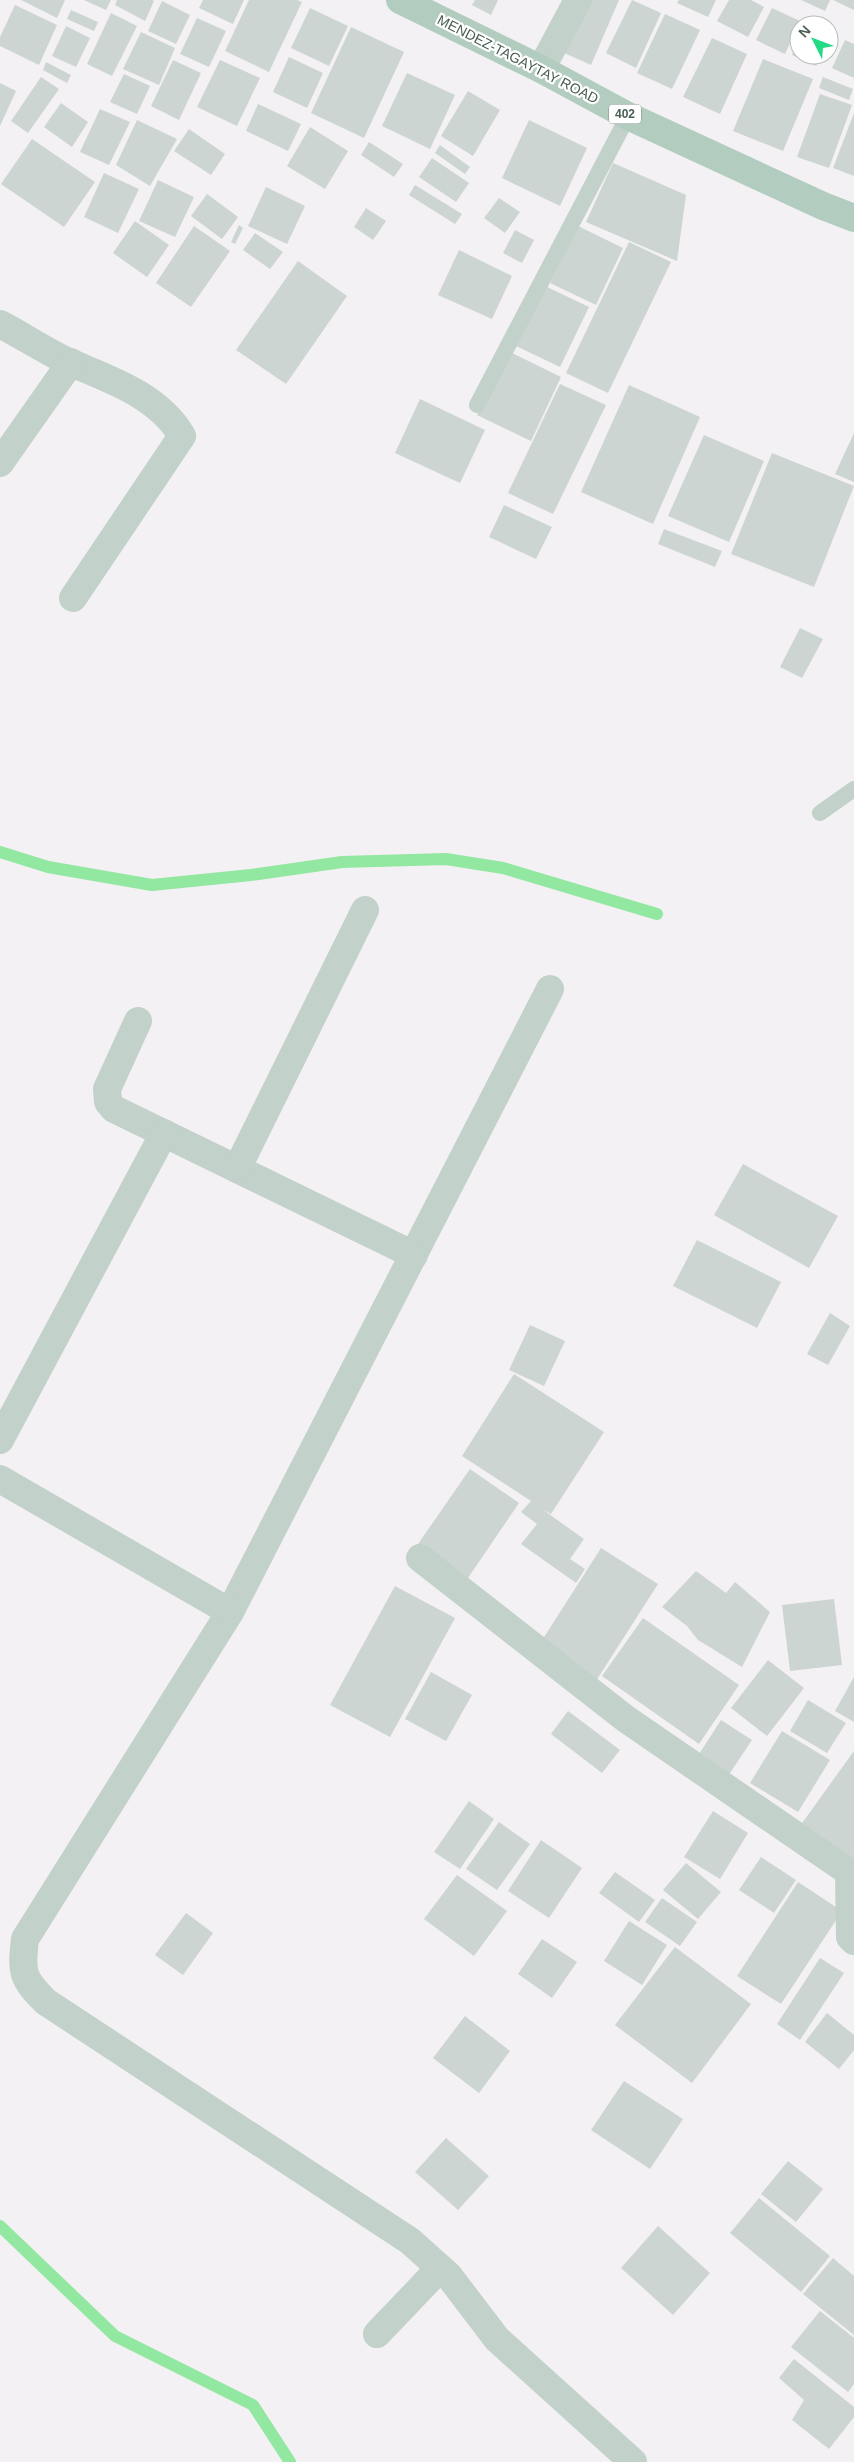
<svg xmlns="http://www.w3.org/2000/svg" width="854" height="2462" viewBox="0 0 854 2462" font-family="Arial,sans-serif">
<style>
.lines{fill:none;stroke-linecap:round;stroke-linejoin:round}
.stream{stroke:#92e7a1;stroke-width:12}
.building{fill:#cdd5d2}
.service{stroke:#c2d1c9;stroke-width:16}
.minor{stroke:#c2d1c9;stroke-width:28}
.primary{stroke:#b2cdbf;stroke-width:28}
.labels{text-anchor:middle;stroke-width:4.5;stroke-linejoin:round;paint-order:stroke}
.shield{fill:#fff;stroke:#808e86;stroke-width:1}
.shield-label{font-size:12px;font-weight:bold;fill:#495d52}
.street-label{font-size:14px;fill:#495d52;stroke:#fff}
</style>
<rect width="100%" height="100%" fill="#f3f1f3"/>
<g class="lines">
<g class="stream">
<path d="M0,852l48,15 104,18 99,-10 91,-13 104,-3 57,9 154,46"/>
<path d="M0,2226l115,110 138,69 37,57"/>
</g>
</g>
<g class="building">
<path d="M21,0h44l-8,18z"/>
<path d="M84,0h27l-5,10z"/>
<path d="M117,0h35l2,1 -9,20 -30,-16z"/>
<path d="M203,0h41l-11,24 -34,-16z"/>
<path d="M249,0h48l5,2 -33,70 -44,-21z"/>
<path d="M475,0h23l-7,15 -19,-10z"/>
<path d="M588,0h31l-28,65 -27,-12z"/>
<path d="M632,0l29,13 -25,55 -30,-15z"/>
<path d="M679,0h37l-8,17 -31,-14z"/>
<path d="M729,0h22l13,7 -16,30 -31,-16z"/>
<path d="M801,0h29l-5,11z"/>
<path d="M833,0h21v10z"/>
<path d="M162,1l28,14 -14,29 -28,-13z"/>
<path d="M15,5l42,20 -18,40 -39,-19v-9z"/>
<path d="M310,8l38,18 -19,40 -38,-18z"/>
<path d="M772,8l28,13 -15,33 -29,-14z"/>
<path d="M71,10l27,12 -4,9 -27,-12z"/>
<path d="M111,13l26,13 -25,50 -25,-12z"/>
<path d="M665,14l35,16 -28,59 -35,-16z"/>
<path d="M197,18l29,13 -17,36 -29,-13z"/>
<path d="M66,26l24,12 -14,29 -24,-11z"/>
<path d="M351,27l53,25 -40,86 -53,-25z"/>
<path d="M141,32l34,16 -16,37 -36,-16z"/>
<path d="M712,38l35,16 -27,60 -37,-17z"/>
<path d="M799,40v15h23l-6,11 -24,-11z"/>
<path d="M845,40l9,4v34l-22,-10z"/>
<path d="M289,57l34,16 -16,35 -34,-16z"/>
<path d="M763,59l50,20 -30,72 -50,-20z"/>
<path d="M173,60l28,13 -22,47 -28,-14z"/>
<path d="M220,60l40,18 -23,48 -40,-19z"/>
<path d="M46,62l25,13 -4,8 -24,-13z"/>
<path d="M407,73l48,22 -25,54 -48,-23z"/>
<path d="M124,74l26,12 -13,28 -27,-12z"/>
<path d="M41,77l18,12 -31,44 -17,-12z"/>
<path d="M823,77l30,12 -4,11 -30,-12z"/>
<path d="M0,83l16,8 -16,35z"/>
<path d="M468,91l32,19 -27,46 -32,-20z"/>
<path d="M820,94l32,11 -23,63 -32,-11z"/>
<path d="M61,103l27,19 -16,25 -28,-20z"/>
<path d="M258,104l43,20 -13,27 -42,-20z"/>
<path d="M100,109l30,13 -21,43 -29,-13z"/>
<path d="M854,113v63l-21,-8z"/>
<path d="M137,120l40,19 -27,47 -34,-21z"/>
<path d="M529,120l58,28 -27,58 -58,-28z"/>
<path d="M310,127l38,24 -23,38 -38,-23z"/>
<path d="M189,129l36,25 -14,21 -37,-24z"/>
<path d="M32,139l63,43 -31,45 -63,-43z"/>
<path d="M369,142l34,22 -9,13 -33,-22z"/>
<path d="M440,145l30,22 -5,7 -30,-21z"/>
<path d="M432,158l37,25 -13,19 -37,-25z"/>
<path d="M613,163l73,32 -9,66 -91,-39z"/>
<path d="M104,173l35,16 -21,44 -34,-16z"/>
<path d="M158,180l36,17 -19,40 -36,-16z"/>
<path d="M415,185l47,29 -7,10 -46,-29z"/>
<path d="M266,187l39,19 -18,38 -39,-18z"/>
<path d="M207,194l31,23 -16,22 -31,-23z"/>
<path d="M499,198l21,14 -15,21 -21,-15z"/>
<path d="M366,208l20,13 -13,19 -19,-13z"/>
<path d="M135,221l34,24 -22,32 -34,-24z"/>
<path d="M239,225l4,3 -8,16 -4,-2z"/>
<path d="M194,226l36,25 -39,56 -35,-24z"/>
<path d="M578,226l45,22 -27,57 -46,-22z"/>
<path d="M515,230l19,10 -12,23 -19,-10z"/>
<path d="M255,233l28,19 -13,17 -27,-19z"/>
<path d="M629,242l42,20 -63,131 -42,-20z"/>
<path d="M459,250l53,26 -20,43 -54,-24z"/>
<path d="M298,261l49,35 -61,88 -50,-34z"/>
<path d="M545,286l44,21 -29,60 -44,-21z"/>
<path d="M508,351l53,26 -30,64 -54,-26z"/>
<path d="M560,384l46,21 -53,109 -45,-21z"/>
<path d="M629,385l71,32 -47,107 -72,-32z"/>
<path d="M420,399l65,31 -25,53 -65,-30z"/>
<path d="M854,433v49l-19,-8z"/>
<path d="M704,435l60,26 -35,81 -61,-26z"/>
<path d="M772,453l82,33 -40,101 -83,-33z"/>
<path d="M504,505l48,22 -16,32 -47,-22z"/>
<path d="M664,529l58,22 -7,16 -57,-23z"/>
<path d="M800,628l23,11 -21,39 -22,-11z"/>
<path d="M743,1164l95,52 -29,52 -95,-53z"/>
<path d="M697,1240l84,42 -24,46 -84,-42z"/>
<path d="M830,1313l20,13 -22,39 -21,-11z"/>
<path d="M530,1325l35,16 -21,45 -35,-16z"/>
<path d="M514,1374l90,58 -53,82 -9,-5 42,30 -14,20 15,10 -9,14 -55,-39 16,-20 -16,-12 10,-11 -69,-45z"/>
<path d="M470,1469l49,34 -51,75 -50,-34z"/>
<path d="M601,1548l57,36 -62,97 -57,-36z"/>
<path d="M696,1571l30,22 9,-11 35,30 -28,55 -44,-27 -11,-14 -25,-19z"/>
<path d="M395,1586l60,32 -65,119 -60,-32z"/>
<path d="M834,1599l8,66 -52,6 -8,-66z"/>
<path d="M643,1618l96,67 -40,59 -97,-68z"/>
<path d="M768,1660l36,28 -37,48 -36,-28z"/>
<path d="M431,1672l41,23 -26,46 -41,-22z"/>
<path d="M854,1677v45l-19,-11z"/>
<path d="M808,1700l38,23 -19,30 -37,-22z"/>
<path d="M568,1711l52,39 -18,23 -51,-39z"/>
<path d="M721,1720l31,20 -28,42 -30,-20z"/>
<path d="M782,1731l48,29 -32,52 -48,-29z"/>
<path d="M854,1751v113l-54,-38z"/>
<path d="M469,1801l25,18 -34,50 -26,-17z"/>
<path d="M713,1811l35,22 -28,46 -36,-22z"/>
<path d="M499,1822l31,22 -33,46 -31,-21z"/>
<path d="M541,1840l41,28 -33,50 -41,-27z"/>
<path d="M761,1857l35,23 -22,33 -35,-23z"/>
<path d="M686,1863l35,29 -23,27 -35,-29z"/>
<path d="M615,1872l40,28 -16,22 -40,-29z"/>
<path d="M457,1875l50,36 -33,45 -50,-37z"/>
<path d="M798,1882l44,29 -61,93 -44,-28z"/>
<path d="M662,1898l35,24 -17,24 -35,-24z"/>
<path d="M186,1913l27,20 -30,42 -28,-20z"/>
<path d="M629,1921l38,24 -25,40 -38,-24z"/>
<path d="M542,1939l35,23 -25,36 -34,-24z"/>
<path d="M675,1947l76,57 -59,79 -77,-58z"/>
<path d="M820,1958l24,15 -44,67 -23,-16z"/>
<path d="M827,2013l27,22v15l-15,19 -34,-27z"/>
<path d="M465,2016l45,35 -31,42 -46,-35z"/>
<path d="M624,2081l59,38 -33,50 -59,-39z"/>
<path d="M446,2138l43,38 -31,34 -43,-38z"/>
<path d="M788,2161l35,28 -27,33 -35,-28z"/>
<path d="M759,2198l71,58 -29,36 -71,-59z"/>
<path d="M658,2226l52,47 -37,42 -52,-47z"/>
<path d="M833,2258l21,18v59l-51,-41z"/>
<path d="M820,2311l34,27v46l-6,8 -57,-45z"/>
<path d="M794,2359l60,48v10l-25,32 -37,-29 12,-20 -25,-22z"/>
</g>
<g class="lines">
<g class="service">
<path d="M477,405l151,-289"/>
<path d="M820,813l34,-24"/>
</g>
<g class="minor">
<path d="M541,69l37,-69"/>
<path d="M0,324c23,12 47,28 71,39 40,17 88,33 111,73l-109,162"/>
<path d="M0,463l71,-101"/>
<path d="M550,989l-320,623 -205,327c-4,34 -3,39 21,63l364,239 39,35 48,63 136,123"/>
<path d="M138,1021l-31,68 1,13 6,7 300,146"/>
<path d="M237,1169l128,-259"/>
<path d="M0,1440l164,-307"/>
<path d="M0,1479l230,133"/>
<path d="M420,1558l206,161 223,153 1,65 4,4"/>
<path d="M377,2334l63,-66"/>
</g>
<path class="primary" d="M400,0l141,69 87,47 195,90 31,12"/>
</g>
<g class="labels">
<rect class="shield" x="609" y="104.5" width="32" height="19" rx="4"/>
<g class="shield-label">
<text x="625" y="118">402</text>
</g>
<g class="street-label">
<text transform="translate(518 59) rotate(27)" y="5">MENDEZ-TAGAYTAY ROAD</text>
</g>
</g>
<g transform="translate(814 40) rotate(312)"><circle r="24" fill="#ffffff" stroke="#b6beba"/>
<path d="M0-4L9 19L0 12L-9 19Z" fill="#24da85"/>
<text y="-8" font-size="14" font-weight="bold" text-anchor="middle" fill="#495d52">N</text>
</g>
</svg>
